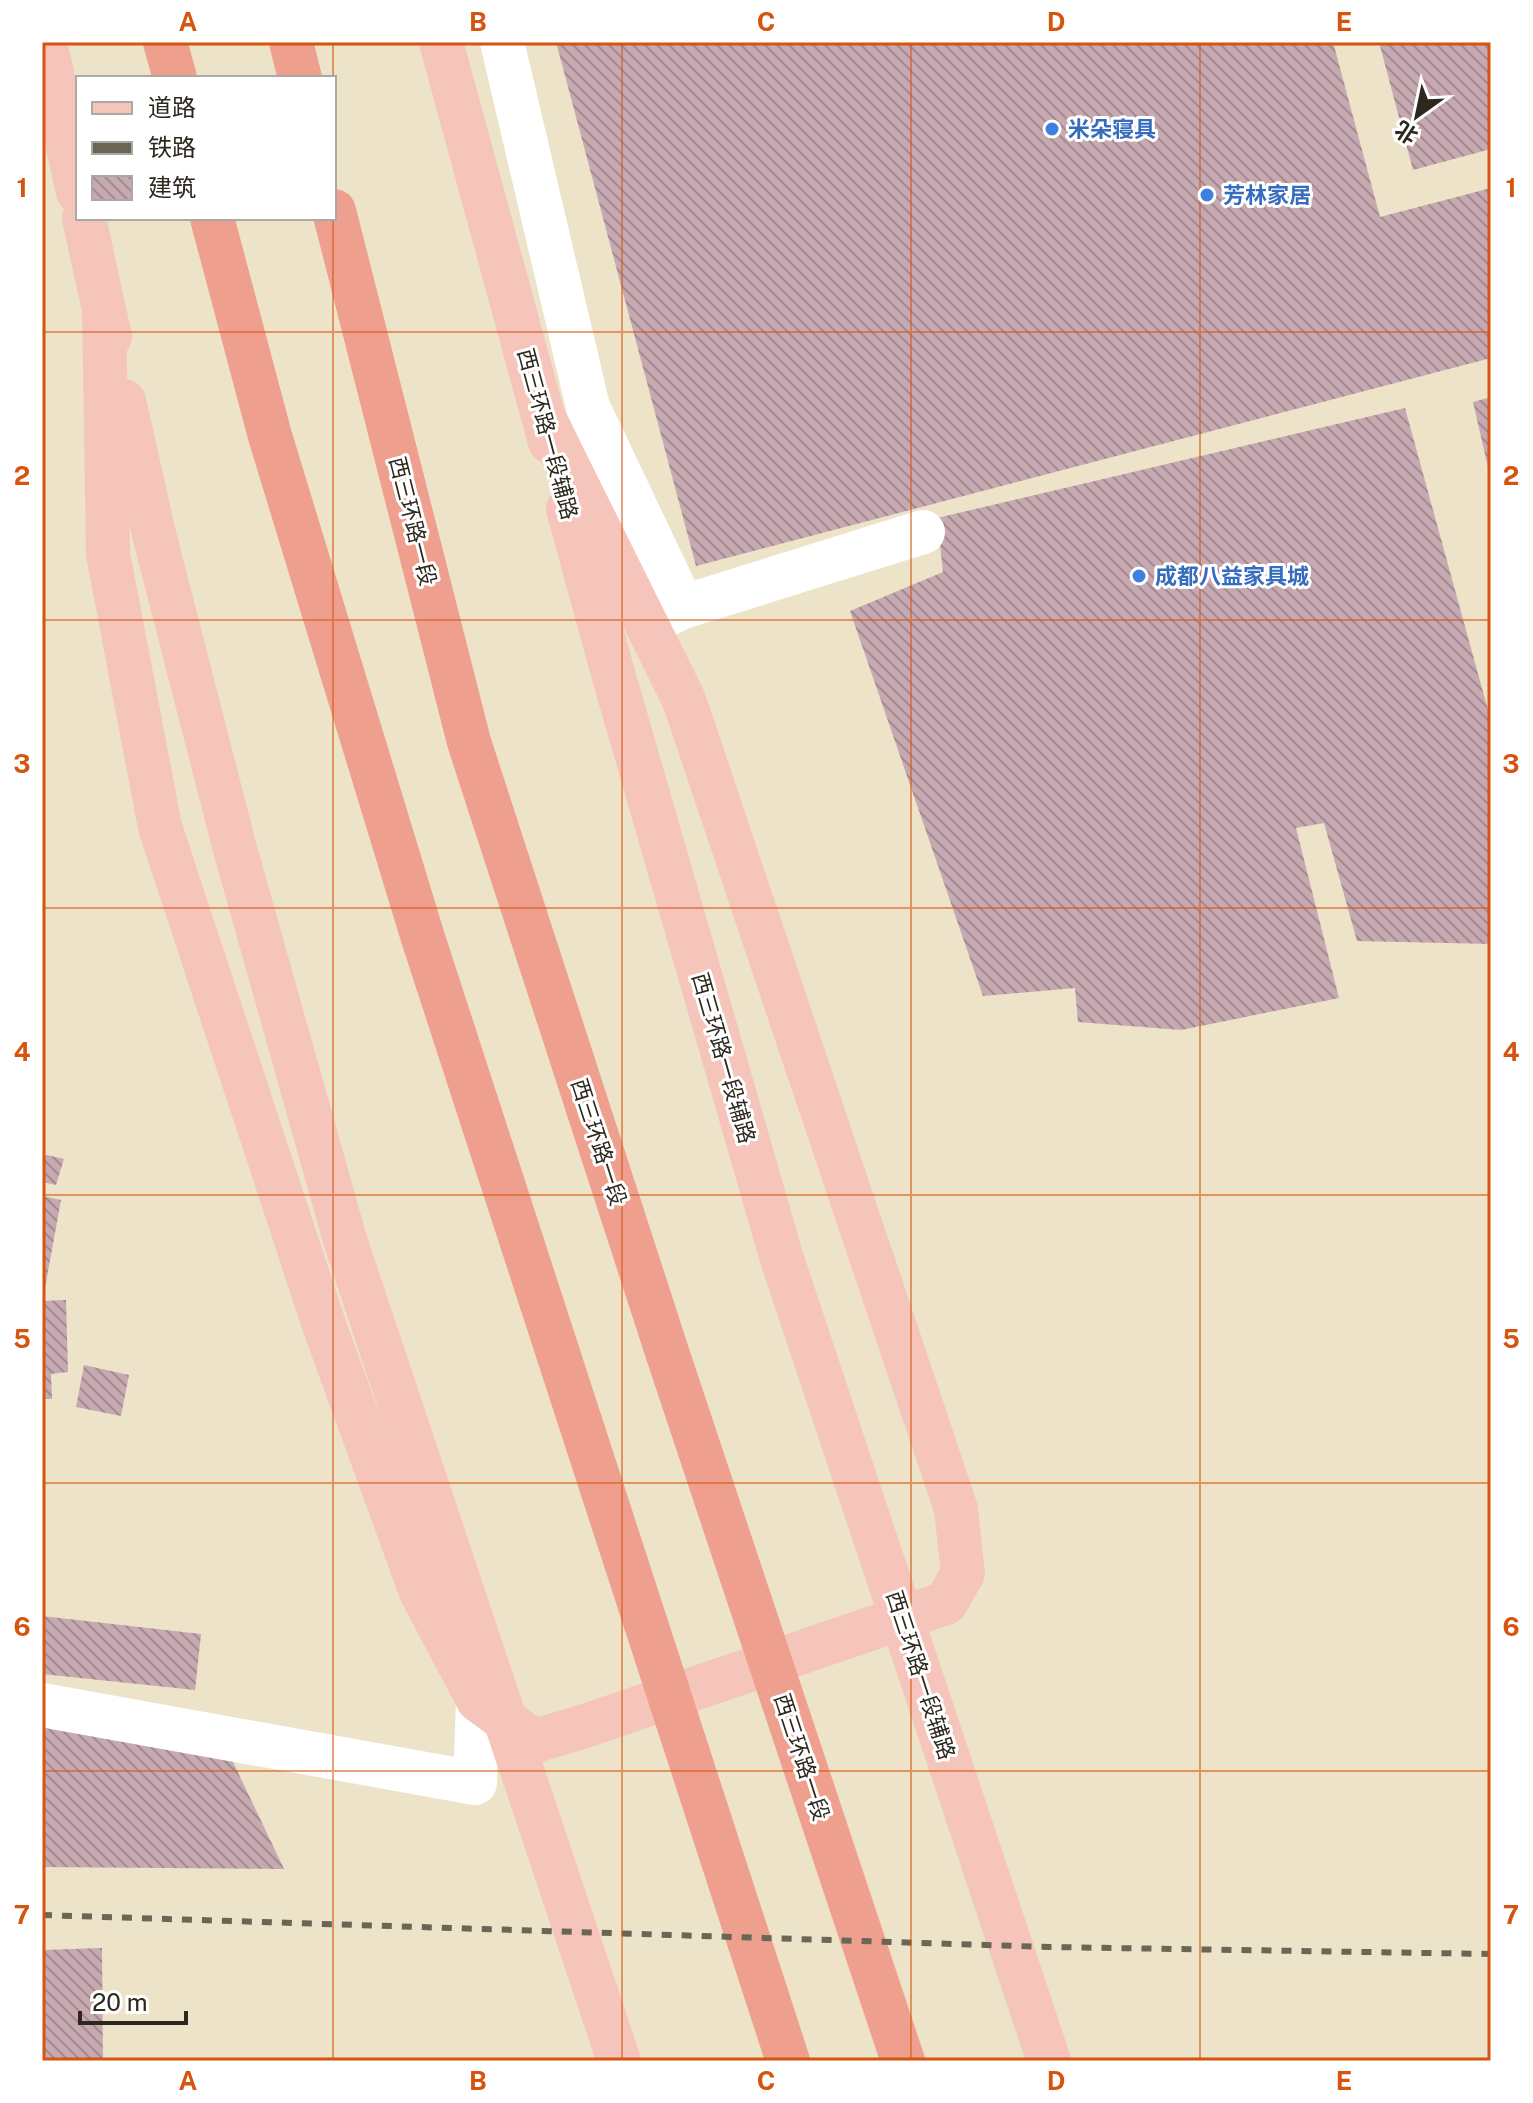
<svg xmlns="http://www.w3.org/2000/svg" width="1533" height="2103" viewBox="0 0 1533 2103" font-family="'Public Sans','Noto Sans SC',sans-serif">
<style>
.building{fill:url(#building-back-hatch)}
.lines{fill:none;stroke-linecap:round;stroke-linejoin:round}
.minor{stroke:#fff;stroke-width:44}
.major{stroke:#f5c5bb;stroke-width:44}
.highway{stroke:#ef9f8e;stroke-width:44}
.rail{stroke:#6b6556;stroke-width:6;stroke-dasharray:10 10;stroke-linecap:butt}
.grid{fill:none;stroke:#d5540e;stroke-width:2;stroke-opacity:0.55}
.shop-dot{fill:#3f7fe0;stroke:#fff;stroke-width:3}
.labels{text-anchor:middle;stroke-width:6;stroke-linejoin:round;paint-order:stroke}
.shop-label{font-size:22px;font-weight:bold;fill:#366cbe;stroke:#fff;text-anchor:start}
.street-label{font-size:22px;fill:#2c281e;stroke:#fff}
.neatline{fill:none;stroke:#d5540e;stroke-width:3}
.grid-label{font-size:26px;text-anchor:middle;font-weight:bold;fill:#d5540e}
</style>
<defs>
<pattern id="building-back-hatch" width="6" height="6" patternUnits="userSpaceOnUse" patternTransform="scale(2)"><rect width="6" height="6" fill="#c7a9b2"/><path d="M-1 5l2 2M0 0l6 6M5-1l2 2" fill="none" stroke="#a28a90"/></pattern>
</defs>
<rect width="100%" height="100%" fill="#ede3c8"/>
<g class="building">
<path d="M556,42h777l47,175 111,-29v170l-795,208z"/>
<path d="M1379,42h112v107l-78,21z"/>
<path d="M1491,397v79h-1l-17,-74z"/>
<path d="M1405,408l86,313v223l-134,-3 -33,-118 -28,5 43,170 -158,32 -103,-8 -3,-34 -92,8 -133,-385 93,-39 -6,-54z"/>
<path d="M42,1154l22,5 -8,26 -14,-3z"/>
<path d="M42,1196l19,4 -16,88 -3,-1z"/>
<path d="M66,1300l2,72 -17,2 1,25h-10v-98z"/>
<path d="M84,1365l45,10 -8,41 -45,-9z"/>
<path d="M42,1616l159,18 -6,56 -153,-16z"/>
<path d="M42,1715l180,24 62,130 -242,-2z"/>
<path d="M102,1948l1,113h-61v-111z"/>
</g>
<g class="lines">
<g class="minor">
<path d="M502,42l86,365 95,200"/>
<path d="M656,620l27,-13 240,-75"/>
<path d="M42,1705l433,78 3,-83"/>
</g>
<g class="major">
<path d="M45,42l33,150"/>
<path d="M441,42l109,400"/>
<path d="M84,218l26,119"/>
<path d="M104,308l4,246 52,273 165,501 96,264 57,108 56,41 45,-13 367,-125 17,-30 -7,-64 -272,-809 -141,-284"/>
<path d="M124,401l31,137 80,311 110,391 274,821"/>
<path d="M568,509l46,168 168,582 267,802"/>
</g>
<g class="highway">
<path d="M165,42l10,36"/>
<path d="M291,42l9,36"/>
<path d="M334,211l135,531 199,613 235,706"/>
<path d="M212,218l58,218 153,502 365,1123"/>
</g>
<path class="rail" d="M42,1915l1007,32 442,7"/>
</g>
<path class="grid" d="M333,42v36M622,42v2019M911,42v2019M1200,42v2019M333,218v1843M42,332h1449M42,620h1449M42,908h1449M42,1195h1449M42,1483h1449M42,1771h1449"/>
<g class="shop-dot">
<circle cx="1052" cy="129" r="8"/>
<circle cx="1207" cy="195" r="8"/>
<circle cx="1139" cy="576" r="8"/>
</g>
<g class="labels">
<g class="shop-label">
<text x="1068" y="137">米朵寝具</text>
<text x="1223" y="203">芳林家居</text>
<text x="1155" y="584">成都八益家具城</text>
</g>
<g class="street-label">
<text transform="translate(548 434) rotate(75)" y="8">西三环路一段辅路</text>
<text transform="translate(413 521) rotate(76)" y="8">西三环路一段</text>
<text transform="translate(724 1058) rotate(74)" y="8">西三环路一段辅路</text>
<text transform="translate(599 1142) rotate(72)" y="8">西三环路一段</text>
<text transform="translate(921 1675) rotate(72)" y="8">西三环路一段辅路</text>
<text transform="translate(802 1757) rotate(72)" y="8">西三环路一段</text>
</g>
</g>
<rect width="1533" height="2103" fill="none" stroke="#ffffff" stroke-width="88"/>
<rect x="76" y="76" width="260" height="144" fill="#ffffff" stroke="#aba9a5" stroke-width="2"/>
<rect x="92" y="102" width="40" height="12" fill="#f5c5bb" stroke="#aba9a5" stroke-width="2"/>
<text x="148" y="116" font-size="24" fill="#2c281e">道路</text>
<rect x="92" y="142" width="40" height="12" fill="#6b6556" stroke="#aba9a5" stroke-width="2"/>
<text x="148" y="156" font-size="24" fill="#2c281e">铁路</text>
<rect x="92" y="176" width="40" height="24" fill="url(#building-back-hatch)" stroke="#aba9a5" stroke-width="2"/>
<text x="148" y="196" font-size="24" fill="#2c281e">建筑</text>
<g transform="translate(1417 116) rotate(213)" stroke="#ffffff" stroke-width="6" paint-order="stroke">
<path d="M0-6L14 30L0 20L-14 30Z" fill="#2c281e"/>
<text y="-12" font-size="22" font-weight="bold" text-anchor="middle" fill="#2c281e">北</text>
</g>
<path d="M80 2011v12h106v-12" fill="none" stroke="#2c281e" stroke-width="4"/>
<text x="92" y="2011" font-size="24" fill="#2c281e" stroke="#ffffff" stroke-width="6" paint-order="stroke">20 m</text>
<rect x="44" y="44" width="1445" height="2015" class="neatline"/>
<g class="grid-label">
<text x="188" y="31">A</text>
<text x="478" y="31">B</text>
<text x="766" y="31">C</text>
<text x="1056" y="31">D</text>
<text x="1344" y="31">E</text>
<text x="22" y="197">1</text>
<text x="1511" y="197">1</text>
<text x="22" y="485">2</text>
<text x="1511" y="485">2</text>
<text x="22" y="773">3</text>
<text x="1511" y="773">3</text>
<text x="22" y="1061">4</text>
<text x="1511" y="1061">4</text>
<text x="22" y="1348">5</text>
<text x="1511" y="1348">5</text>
<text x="22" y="1636">6</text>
<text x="1511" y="1636">6</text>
<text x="22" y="1924">7</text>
<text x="1511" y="1924">7</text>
<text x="188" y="2090">A</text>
<text x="478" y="2090">B</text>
<text x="766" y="2090">C</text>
<text x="1056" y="2090">D</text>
<text x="1344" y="2090">E</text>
</g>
</svg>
